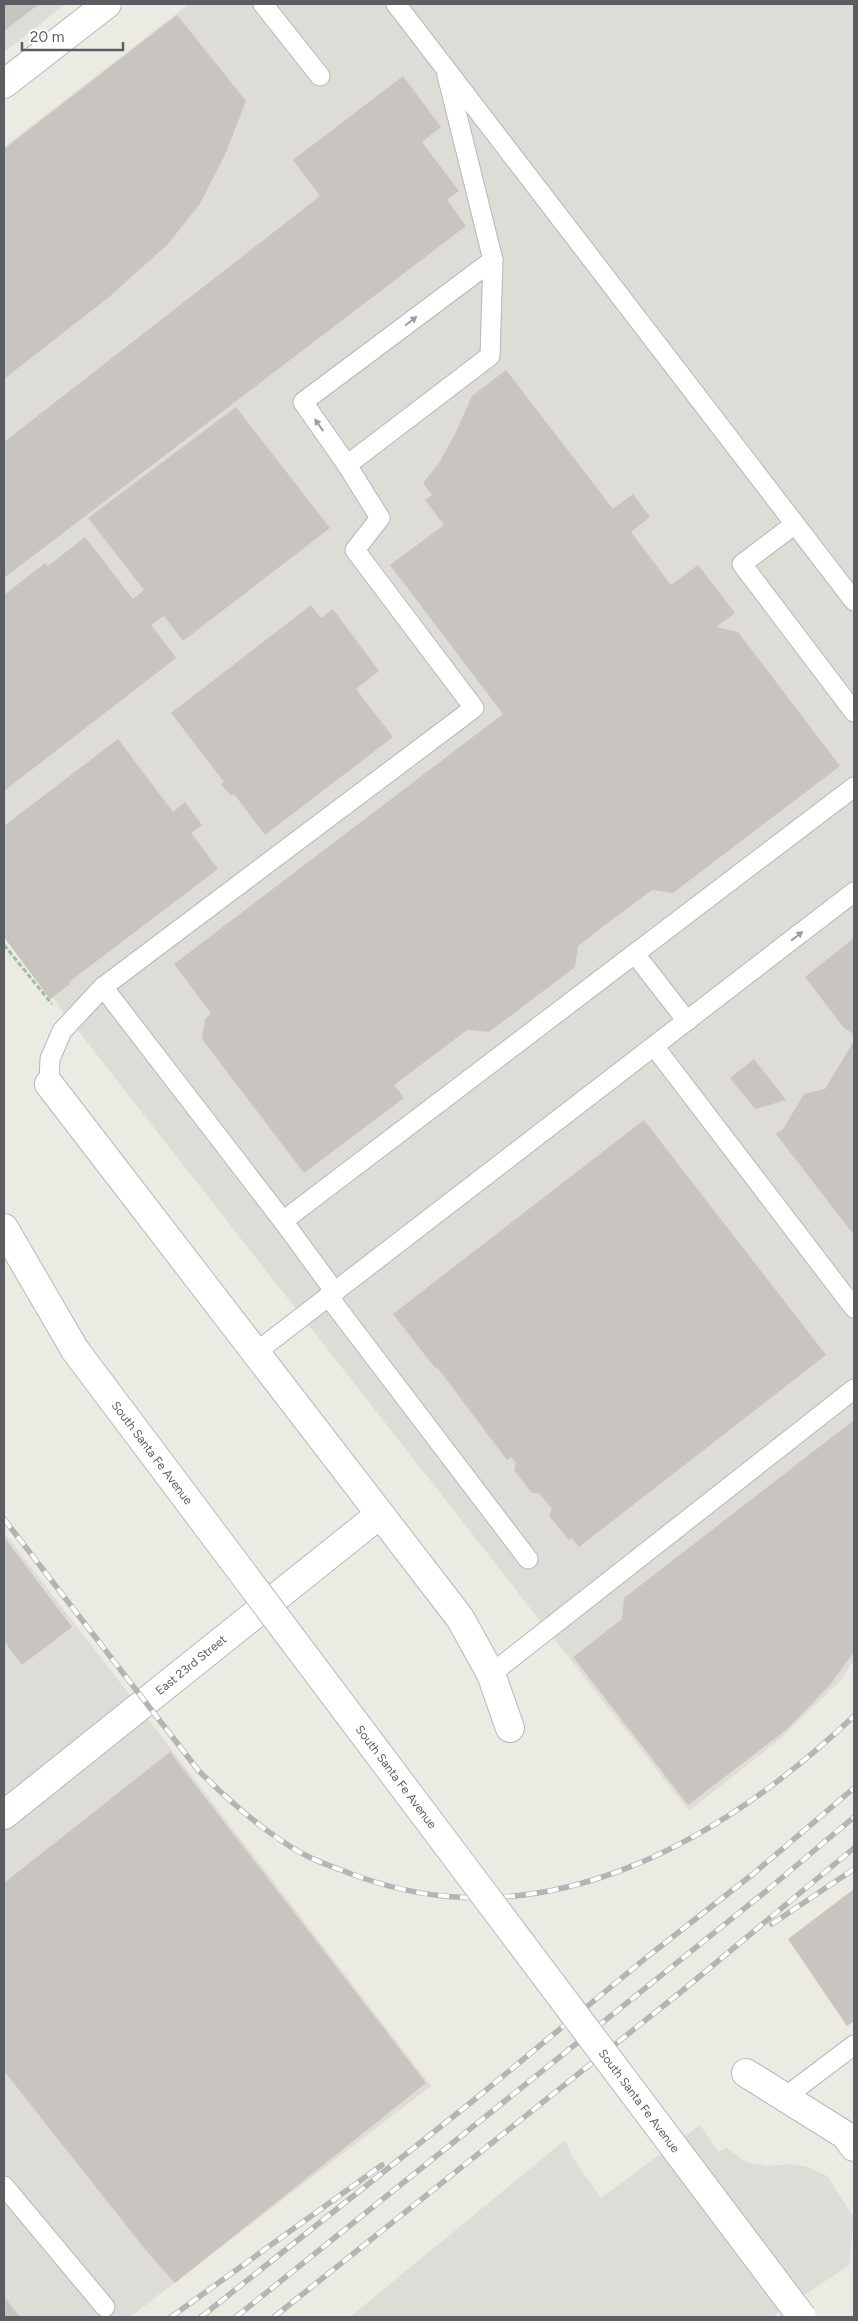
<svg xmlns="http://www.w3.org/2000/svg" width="858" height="2321" viewBox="0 0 858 2321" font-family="Figtree,sans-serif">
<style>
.industrial{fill:#dedcd7}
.building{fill:#c8c5c0}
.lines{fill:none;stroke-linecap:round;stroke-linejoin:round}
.lane-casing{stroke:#b5b7bc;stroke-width:21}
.street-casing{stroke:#b5b7bc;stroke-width:30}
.secondary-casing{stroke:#b6b8bd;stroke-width:30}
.path{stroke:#9abfa9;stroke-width:3;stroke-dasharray:5 2.5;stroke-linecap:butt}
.lane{stroke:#fff;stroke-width:19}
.street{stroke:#fff;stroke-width:28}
.secondary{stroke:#fff;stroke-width:28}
.rail-casing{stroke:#b3b4b4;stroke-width:5.5}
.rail{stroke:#fff;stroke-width:4;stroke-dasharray:11;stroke-linecap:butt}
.secondary-bridge-casing{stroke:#b6b8bd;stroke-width:30;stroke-linecap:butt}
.secondary-bridge{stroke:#fff;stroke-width:28}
.oneway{fill:#9d9ea1}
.labels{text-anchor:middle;stroke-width:4;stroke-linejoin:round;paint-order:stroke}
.street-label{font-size:12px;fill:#5b5d62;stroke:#fff}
</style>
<rect width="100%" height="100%" fill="#ecebe3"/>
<g class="industrial">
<path d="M4,4h62l-62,48z"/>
<path d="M189,4h665v1656l-13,20 -61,59 -91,72 -685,-875v-789z"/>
<path d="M4,1532l427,554 -301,231h-126z"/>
<path d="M700,2125l19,27 7,-5 20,15 22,4 23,-2 17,3 19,9 27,41 -5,48 -77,52h-422l215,-177 8,18 28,40z"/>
</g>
<g class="building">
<path d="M4,4h35l-35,27z"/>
<path d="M177,15l69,86 -22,56 -25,48 -32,40 -58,52 -105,82v-230z"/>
<path d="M403,76l38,51 -19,15 37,49 -12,9 19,26 -462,352v-136l316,-246 -27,-36z"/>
<path d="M506,370l107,139 20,-15 17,23 -19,15 40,53 27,-20 37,48 -19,14 22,5 102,134 -167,127 -21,-3 -51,38 -23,18 -3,21 -86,65 -22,-2 -73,55 10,13 -100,75 -102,-134 3,-20 6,-6 -37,-49 329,-250 -113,-149 54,-40 -19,-25 7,-5 -9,-12 16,-20 16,-29 17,-38z"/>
<path d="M236,407l94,121 -147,113 -19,-25 -13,9 25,33 -172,133v-196l41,-32 3,3 37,-29 48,62 11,-9 -56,-72z"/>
<path d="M311,605l10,13 12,-9 46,62 -23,18 37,48 -128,98 -31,-41 -3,2 -10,-12 3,-2 -53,-69z"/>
<path d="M118,739l55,73 12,-10 17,23 -11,8 27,36 -149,113 1,2 -20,15 -46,-62v-111z"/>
<path d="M854,938v96l-10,-6 -39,-51z"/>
<path d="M854,1041v194l-78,-101 7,-5 21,-35 21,-5z"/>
<path d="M754,1059l32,41 -31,9 -25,-31z"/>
<path d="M644,1120l182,235 -247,192 -7,-9 -3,2 -20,-24 3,-7 -13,-16h-7l-18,-23 2,-7 -5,-6 -4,3 -70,-93 -2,1 -42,-54z"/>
<path d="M854,1420v232l-25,34 -43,44 -98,75 -115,-148 49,-38 2,-21z"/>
<path d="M4,1537l68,90 -50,38 -18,-24z"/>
<path d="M170,1752l256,331 -251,200 -31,-35 -140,-177v-188z"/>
<path d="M854,1889v132l-7,5 -59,-87z"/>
<path d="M4,2297l16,20h-16z"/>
</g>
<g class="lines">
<g class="lane-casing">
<g id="lane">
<path d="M263,4l57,72"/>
<path d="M396,4l458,597"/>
<path d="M347,465l143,-109 3,-96 -46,-185"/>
<path d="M795,524l-53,40 112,148"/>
<path d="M635,954l52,67"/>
<path d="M654,1046l200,262"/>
<path d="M49,1084l1,-25 12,-28 41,-44"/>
<path d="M283,1221l571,-434"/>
<path d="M335,1292l-52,-71 -180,-234 371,-279 -119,-158 25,-32 -33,-53 -44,-63 190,-142"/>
<path d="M328,1296l200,263"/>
<path d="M255,1353l599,-461"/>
<path d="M491,1674l363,-285"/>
<path d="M785,2097l69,-52"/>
<path d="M4,2186l101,121"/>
</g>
</g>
<g class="street-casing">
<g id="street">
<path d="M49,1084l411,534 31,56 19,54"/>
<path d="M4,1815l375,-300"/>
<path d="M746,2073l99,62 9,12"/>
</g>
</g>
<g class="secondary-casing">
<g id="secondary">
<path d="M4,84l103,-80"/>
<path d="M4,1228l71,122 133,177"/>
</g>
</g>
<path class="path" d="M4,945l48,59"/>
<use href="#lane" class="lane"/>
<use href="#street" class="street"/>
<use href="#secondary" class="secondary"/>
<g class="rail-casing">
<g id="rail">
<path d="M4,1519l194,251c28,28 57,54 90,75 22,15 48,23 72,32 185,66 362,-36 494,-161"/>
<path d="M772,1924l82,-55"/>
<path d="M171,2317l211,-152"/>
<path d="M201,2317l273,-217 173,-143 106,-83 101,-86"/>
<path d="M236,2317l529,-425 89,-75"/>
<path d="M274,2317l408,-326 172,-143"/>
</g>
</g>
<use href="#rail" class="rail"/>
<g class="secondary-bridge-casing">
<path id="secondary-bridge" d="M208,1527l594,790"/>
</g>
<use href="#secondary-bridge" class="secondary-bridge"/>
</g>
<defs><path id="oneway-solid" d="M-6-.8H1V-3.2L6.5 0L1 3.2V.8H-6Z" transform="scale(1.25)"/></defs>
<g class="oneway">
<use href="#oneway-solid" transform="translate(411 321) rotate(-37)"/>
<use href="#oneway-solid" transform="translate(319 425) rotate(-125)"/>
<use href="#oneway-solid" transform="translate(797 936) rotate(-38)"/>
</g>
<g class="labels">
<g class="street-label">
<text transform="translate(152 1453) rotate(53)" y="4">South Santa Fe Avenue</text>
<text transform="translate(191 1665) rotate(-39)" y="4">East 23rd Street</text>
<text transform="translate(396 1777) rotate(53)" y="4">South Santa Fe Avenue</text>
<text transform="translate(639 2101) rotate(53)" y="4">South Santa Fe Avenue</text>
</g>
</g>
<rect width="858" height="2321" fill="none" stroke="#5b5d62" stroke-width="10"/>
<path d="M22 42v8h101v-8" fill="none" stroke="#5b5d62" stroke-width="2.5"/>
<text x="30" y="42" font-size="15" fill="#5b5d62" stroke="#ffffff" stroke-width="4" paint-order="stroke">20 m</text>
</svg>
